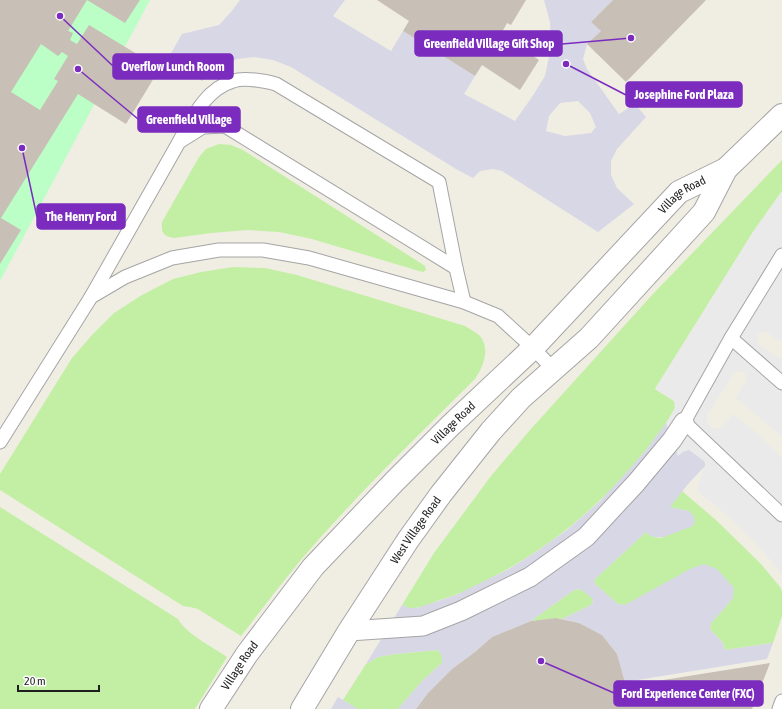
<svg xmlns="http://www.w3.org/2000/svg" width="782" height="709" viewBox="0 0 782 709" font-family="'Asap Condensed',sans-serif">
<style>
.grass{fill:#c3efa4}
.park{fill:#bbffc6}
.parking{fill:#eaeaea}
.plaza{fill:#d8d7e6;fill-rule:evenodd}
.building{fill:#c8bfb6;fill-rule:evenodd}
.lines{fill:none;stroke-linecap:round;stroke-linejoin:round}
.service-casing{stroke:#a5a5a5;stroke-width:15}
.pedestrian-casing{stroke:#a5a5a5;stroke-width:21}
.tertiary-casing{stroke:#a5a5a5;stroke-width:24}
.service{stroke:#fff;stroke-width:13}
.pedestrian{stroke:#fff;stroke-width:19}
.tertiary{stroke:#fff;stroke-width:22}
.labels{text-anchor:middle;stroke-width:3;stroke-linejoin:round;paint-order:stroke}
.street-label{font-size:12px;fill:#1e1e1e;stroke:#fff}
.leader{fill:none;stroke:#7b2cbf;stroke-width:1.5}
.callout-dot{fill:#7b2cbf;stroke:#fff;stroke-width:1.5}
.callout{fill:#7b2cbf;stroke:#7b2cbf;stroke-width:1.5}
.callout-label{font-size:13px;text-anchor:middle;font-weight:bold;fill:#fff}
</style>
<rect width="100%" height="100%" fill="#f0ede3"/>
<g class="grass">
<path d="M219,144l12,1 12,5 179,114 3,2 1,4 -3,2 -4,-1 -107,-32 -33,-7 -31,-2 -37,3 -37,5c-11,-2 -13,-5 -12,-16l37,-65 7,-8z"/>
<path d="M782,160v31l-29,41 -98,157 19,12c1,2 1,4 1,6 -1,7 -15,25 -20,31 -44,59 -101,109 -168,142 -15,8 -30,15 -47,20 -8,3 -24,10 -32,8 -2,-1 -4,-2 -6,-3l32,-52 57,-77 39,-46 122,-135z"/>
<path d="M233,267l32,1 32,7 168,51c5,3 12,7 16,11 9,14 2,30 -6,42 -49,49 -99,97 -145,148 -32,34 -60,72 -89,109l-43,-27 -8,-2 -7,-1 -183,-116v-16l72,-116 20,-23 22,-22 28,-18 31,-16 28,-7z"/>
<path d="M682,491l34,29 45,44 19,23 2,4v25l-9,27 -48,7 -2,-7 -13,-14 1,-6 13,-14 9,-11 -64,-16 -44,23 -7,-1 -23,-20 -1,-4 52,-48c5,4 11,7 18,5 4,-2 21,-21 25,-26l-20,-4z"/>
<path d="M0,507l178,112c7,14 36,29 49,38l-32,52h-195z"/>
<path d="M581,589l11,9 1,5 -4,3 -27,13 -6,-1 -25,3 43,-31z"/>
<path d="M438,650l4,6v7l-19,17 -25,29h-41l-14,-9 23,-36 12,-7 17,-3z"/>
</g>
<path class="park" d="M0,0h150l-150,281z"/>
<path class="parking" d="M782,191v151l-16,-10 -7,1 -2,4 2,7 20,14h3v78l-46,-38 10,-17v-5l-2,-4 -5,-1 -5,2 -27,42v8l5,5 6,1 5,-3 10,-12 21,17 28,26v117l-24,-29 -13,-13 -31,-28 -17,-13 8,-27 -1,-3 -9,-7 -17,3 -12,-34 9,-15 -1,-7 -19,-12 98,-157z"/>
<g class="plaza">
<path d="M240,0h105l-12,16 58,35 12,-20 72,45 -11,18 51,27 17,-24 13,-21 6,-29 -1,-25 -6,-22h69l-22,22 10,9 -14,13 -4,15 4,10 32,45 16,-10 11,13 -29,32 -6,12v14l6,13 17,16 -36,28 -96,-61 -9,-2 -13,2 -7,7 -17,-9 -165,-102 -18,-7 -19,-3 -17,2 -20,9 -15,13 -36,-19 16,-28 37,-9 12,-13zM578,101l12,12 6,14 -5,6 -26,3 -19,-5 3,-15 11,-13z"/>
<path d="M666,423l12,33 5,-4 6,-2 15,11 1,3v2l-17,18 -18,23 19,4 4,4 2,6 -2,5 -29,11h-8l-6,-1 -4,-4 -52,48 1,4 23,20 7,1 65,-36 14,-5 13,5 17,19 -1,10 -9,11 -13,14 -1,6 13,14 2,7 48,-7 -6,16 -142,23 -8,-28 -15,-19 -23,-12 -17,-4 27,-13 4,-3 -1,-5 -12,-9 -6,1 -43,31 -39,16 -17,15 -23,17 -24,24 -12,16h-18l25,-29 19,-17v-7l-4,-6 -43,4 -17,3 -12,7 36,-59 7,3h8l39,-13 53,-26 27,-17 31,-22 32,-28 26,-28 21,-24z"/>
<path d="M338,697l17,10 2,2h-26z"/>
</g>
<g class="building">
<path d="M0,0h87l-19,31 5,2 -3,7 7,4 12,-19 71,43 -34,56 -48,-30 -77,124 20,12 -21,34zM41,44l17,12 4,-4 6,4 -14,23 4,2 -18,29 -29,-18z"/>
<path d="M87,0h53l-15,23z"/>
<path d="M377,0h149l-15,25 -4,-2 -6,11 38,26 -19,30 -38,-25 -7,11 -72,-45 6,-10z"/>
<path d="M613,0h93l-80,82 -39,-38 14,-13 -10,-9z"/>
<path d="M556,618l23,5 23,12 15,19 11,39 -1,1h6l-1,-9 138,-22 -18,46h-336l12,-16 24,-24 23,-17 17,-15 39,-16z"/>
</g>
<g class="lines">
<g class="service-casing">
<g id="service">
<path d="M180,140c13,-23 26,-51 53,-59 12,-4 31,0 43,3l163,98 17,86"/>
<path d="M782,255l-51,83 -47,84 98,93"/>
<path d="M91,297l88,-155 24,-15 22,-1 231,142 8,34"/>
<path d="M731,338l51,45"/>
<path d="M0,442l91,-145 34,-20 47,-19 47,-8h44l46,8 155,44 34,14 35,32 20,21"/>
<path d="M779,709l3,-8"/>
</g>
</g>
<g class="pedestrian-casing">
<path id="pedestrian" d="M349,631l74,-5 38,-15 69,-34 56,-40 50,-54 36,-43 12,-18"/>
</g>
<g class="tertiary-casing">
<g id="tertiary">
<path id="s1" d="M211,709l36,-55 66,-87 81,-85 57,-57 82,-77 146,-156 47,-23 56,-54"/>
<path id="s2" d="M302,709l47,-78 59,-91 33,-46 50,-63 30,-33 68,-60 115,-126 22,-43"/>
</g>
</g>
<use href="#service" class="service"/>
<use href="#pedestrian" class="pedestrian"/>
<use href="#tertiary" class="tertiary"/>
</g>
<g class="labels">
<g class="street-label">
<text dy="4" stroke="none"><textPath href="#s1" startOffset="700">Village Road</textPath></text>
<text dy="4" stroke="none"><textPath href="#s1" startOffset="376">Village Road</textPath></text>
<text dy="4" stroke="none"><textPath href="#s2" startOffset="212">West Village Road</textPath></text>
<text dy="4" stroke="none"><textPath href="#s1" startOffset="52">Village Road</textPath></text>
</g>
</g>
<path class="leader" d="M631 38L562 44M60 16L113 66M566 64L626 95M78 69L138 119M22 148L37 217M541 661L614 693"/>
<g class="callout-dot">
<circle cx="631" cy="38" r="4"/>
<circle cx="60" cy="16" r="4"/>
<circle cx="566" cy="64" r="4"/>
<circle cx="78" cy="69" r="4"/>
<circle cx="22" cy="148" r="4"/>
<circle cx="541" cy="661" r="4"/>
</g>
<g class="callout">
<rect x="415" y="31" width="147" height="25" rx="4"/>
<rect x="113" y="54" width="120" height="25" rx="4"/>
<rect x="626" y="82" width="116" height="25" rx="4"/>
<rect x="138" y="107" width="102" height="25" rx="4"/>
<rect x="37" y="204" width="88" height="25" rx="4"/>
<rect x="614" y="681" width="149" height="25" rx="4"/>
</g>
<g class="callout-label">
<text x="489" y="48">Greenfield Village Gift Shop</text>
<text x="173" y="71">Overflow Lunch Room</text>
<text x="684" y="99">Josephine Ford Plaza</text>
<text x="189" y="124">Greenfield Village</text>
<text x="81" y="221">The Henry Ford</text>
<text x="688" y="698">Ford Experience Center (FXC)</text>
</g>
<path d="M18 685v6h81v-6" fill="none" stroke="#1e1e1e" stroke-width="2"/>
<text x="24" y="685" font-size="12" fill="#1e1e1e" stroke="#ffffff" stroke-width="3" paint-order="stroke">20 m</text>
</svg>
